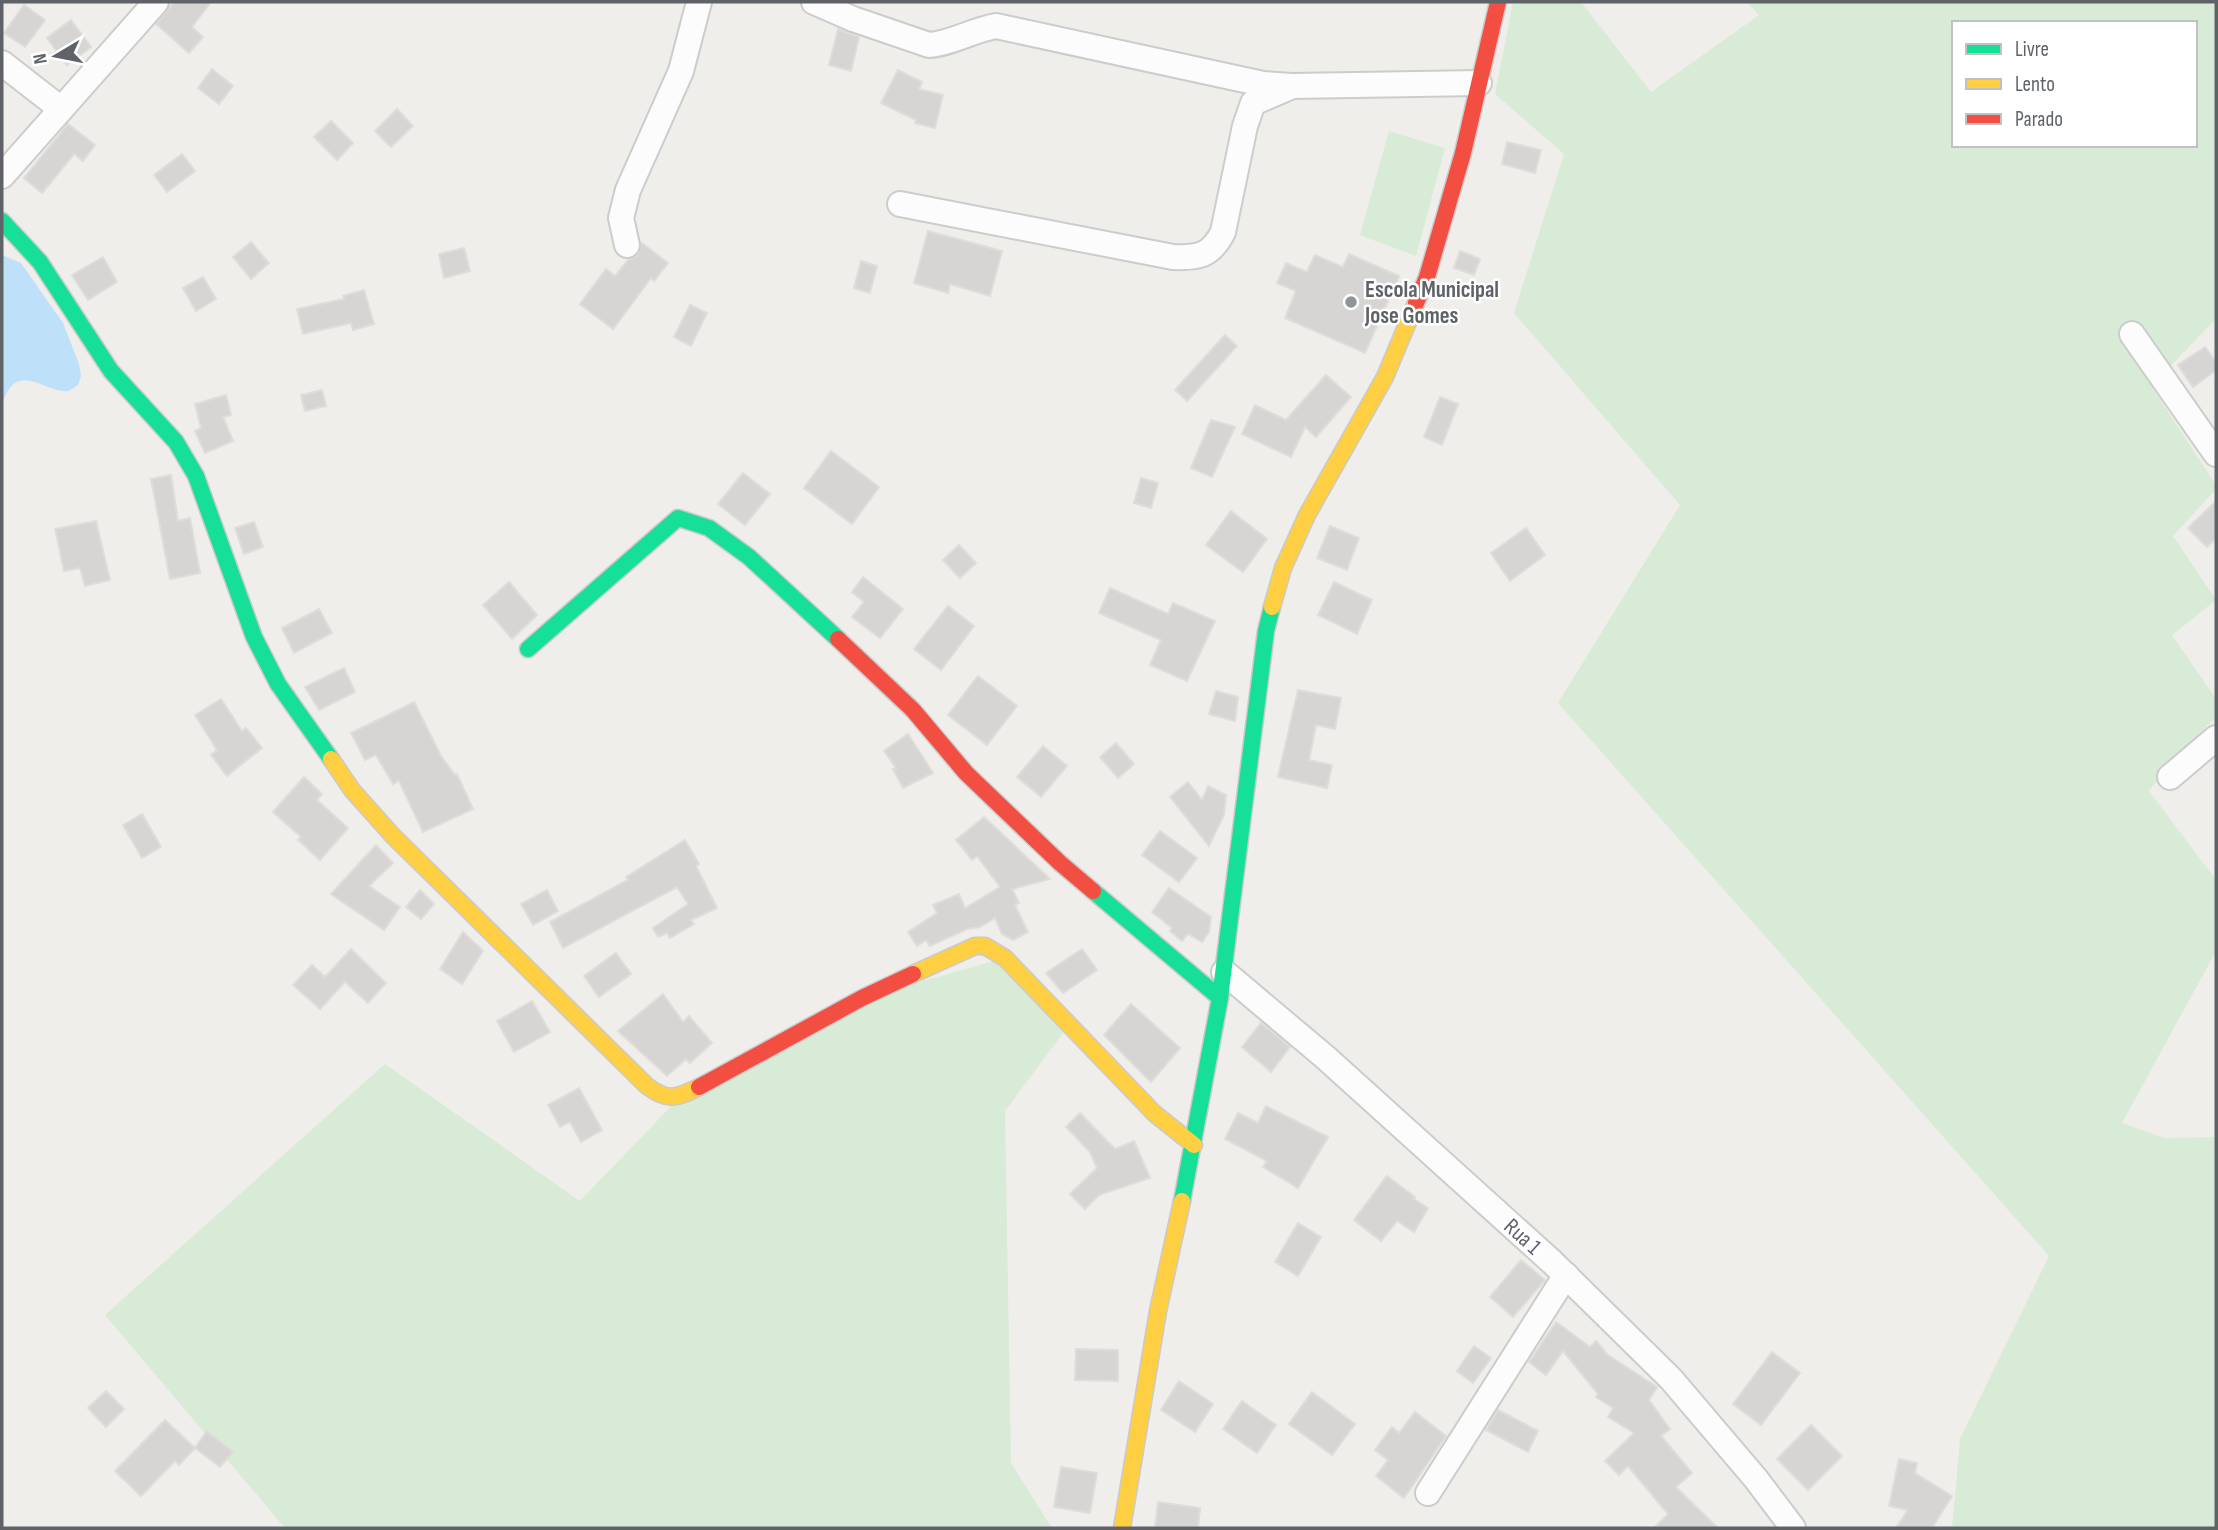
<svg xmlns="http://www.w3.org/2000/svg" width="2218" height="1530" viewBox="0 0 2218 1530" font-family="'Sofia Sans Condensed',sans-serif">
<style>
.green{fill:#d8ebd6;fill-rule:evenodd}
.water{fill:#bfe0f9}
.building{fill:#d6d5d3;stroke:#deddd9;stroke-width:2}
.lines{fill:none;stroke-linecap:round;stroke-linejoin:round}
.street-casing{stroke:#cbcccc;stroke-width:28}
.fast-casing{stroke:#cacacb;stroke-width:19}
.slow-casing{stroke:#cacacb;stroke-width:19}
.jam-casing{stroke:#cacacb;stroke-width:19}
.street{stroke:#fdfcfc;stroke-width:24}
.fast{stroke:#16e098;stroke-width:16}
.slow{stroke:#ffcf43;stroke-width:16}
.jam{stroke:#f24e42;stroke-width:16}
.poi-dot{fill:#919496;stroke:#fff;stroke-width:2.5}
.labels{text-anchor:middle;stroke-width:5;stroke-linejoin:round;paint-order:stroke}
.poi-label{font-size:23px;font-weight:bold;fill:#5f6368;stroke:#fff;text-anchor:start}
.street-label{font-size:23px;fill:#5f6368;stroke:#fff}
</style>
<rect width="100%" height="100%" fill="#efeeea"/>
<g class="green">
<path d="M1513,2h68l70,90 108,-77 -12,-13h469v317l-65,67 65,99v4l-43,47 43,64 -44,35 44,64v18l-42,42 -25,32 67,89v71l-94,172 42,15 52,-1v391h-264l8,-89 89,-183 -491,-553 122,-198 -166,-192 50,-159 -69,-60zM1954,23h241v122h-241z"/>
<path d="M1389,131l56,17 -29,108 -56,-21z"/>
<path d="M1005,958l64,67 -64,86 6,352 41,65h-767l-180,-213 280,-251 195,137 100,-104 182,-99z"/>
</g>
<path class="water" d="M2,255l19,8 42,60 16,41 2,12 -3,9c0,0 -9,6 -10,6 -18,3 -43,-23 -58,-3 -4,4 -5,10 -8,14z"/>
<g class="building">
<path d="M174,2h37l-19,25 11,10 -14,16 -33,-29z"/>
<path d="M24,5l21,15 -20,27 -21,-14z"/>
<path d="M71,20l20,27 -24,18 -20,-27z"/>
<path d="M838,29l21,8 -8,34 -22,-6z"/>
<path d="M212,69l21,17 -14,18 -21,-16z"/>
<path d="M898,70l24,12 -3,7 24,6 -8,33 -20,-5 1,-3 -35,-17z"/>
<path d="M397,109l16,17 -22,21 -16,-16z"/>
<path d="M331,121l22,22 -16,17 -23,-23z"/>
<path d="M68,124l27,21 -12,16 -9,-7 -32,39 -18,-15z"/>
<path d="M1507,142l34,8 -6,23 -33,-9z"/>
<path d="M182,154l13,17 -28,21 -13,-17z"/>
<path d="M928,231l74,20 -12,45 -40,-12 -2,9 -34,-10z"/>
<path d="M251,242l18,21 -18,16 -18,-22z"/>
<path d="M642,243l26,20 -14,18 -3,-3 -38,51 -33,-25 26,-35 9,7 13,-16 9,-5z"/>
<path d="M464,248l6,23 -26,7 -5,-24z"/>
<path d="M1460,251l20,8 -6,16 -20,-7z"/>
<path d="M1349,254l50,22 -34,77 -80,-35 11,-27 -19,-8 9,-20 21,9 8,-17 28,12z"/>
<path d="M103,257l14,25 -29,18 -16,-25z"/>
<path d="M861,261l16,5 -7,27 -16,-5z"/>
<path d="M203,277l13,22 -20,12 -13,-23z"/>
<path d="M364,290l10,34 -21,6 -2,-7 -48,11 -6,-25 47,-10 -1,-3z"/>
<path d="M690,305l17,8 -16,33 -17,-9z"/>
<path d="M1225,335l12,11 -50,55 -12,-11z"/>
<path d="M2205,347l11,15v8l-23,17 -15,-22z"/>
<path d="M1326,375l25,22 -35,40 -11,-10 -14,30 -49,-23 13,-29 31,15z"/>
<path d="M322,390l4,16 -21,5 -4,-16z"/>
<path d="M226,395l5,20 -8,2 10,24 -28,12 -10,-22 6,-3 -6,-24z"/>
<path d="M1440,397l18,7 -16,41 -18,-8z"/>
<path d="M1211,420l24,7 -23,50 -21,-9z"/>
<path d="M831,451l48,36 -27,37 -48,-36z"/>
<path d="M743,473l27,21 -25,31 -27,-21z"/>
<path d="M171,475l7,46 12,-3 10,55 -30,6 -19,-100z"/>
<path d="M1141,478l17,5 -7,25 -17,-5z"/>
<path d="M2216,501v37l-9,9 -19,-19z"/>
<path d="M1231,511l36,28 -24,33 -37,-27z"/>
<path d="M96,521l14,59 -25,6 -5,-18 -16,3 -9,-42z"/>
<path d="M254,522l9,25 -19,7 -9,-26z"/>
<path d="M1330,526l29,12 -12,32 -30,-12z"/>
<path d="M1526,528l19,27 -35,26 -19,-28z"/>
<path d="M959,545l17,18 -16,15 -17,-18z"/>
<path d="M863,577l40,32 -23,29 -28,-21 12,-15 -12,-10z"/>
<path d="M509,582l28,33 -25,24 -29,-34z"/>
<path d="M1334,582l38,18 -15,34 -39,-19z"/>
<path d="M1110,588l58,26 5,-11 42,18 -28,60 -37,-16 11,-25 -62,-27z"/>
<path d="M948,606l26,20 -33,44 -27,-21z"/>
<path d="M319,609l13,24 -38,20 -12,-25z"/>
<path d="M344,668l11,24 -36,18 -14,-23z"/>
<path d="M978,676l39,30 -30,39 -39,-30z"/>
<path d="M1298,690l43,8 -6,31 -19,-4 -7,35 23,5 -5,23 -49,-11z"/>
<path d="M1216,691l22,6 -3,24 -26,-7z"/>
<path d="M221,699l21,32 4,-3 16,20 -35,28 -16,-21 6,-5 -22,-35z"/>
<path d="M414,702l27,54 14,19 2,-1 16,35 -50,23 -24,-51 -6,3 -17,-29 -11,5 -14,-27z"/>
<path d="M908,734l25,39 -30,15 -10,-19 3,-1 -12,-17z"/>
<path d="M1116,743l18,21 -16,14 -18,-21z"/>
<path d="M1043,746l24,20 -26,31 -24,-20z"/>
<path d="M304,777l18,17 -5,6 31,28 -28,32 -22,-20 3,-3 -28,-25z"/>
<path d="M1188,782l14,18 6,-14 18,9 -2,20 -15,31 -39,-49z"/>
<path d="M142,814l19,33 -19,11 -19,-33z"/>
<path d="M984,817l66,62 -38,10 7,14 -4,2 13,27 -15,8 -11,-6 -7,-16 -15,9 -13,2 -37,17 -4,-6 -9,6 -9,-14 29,-19 -4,-8 26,-11 6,14 35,-21 -23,-31 -5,4 -16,-20z"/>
<path d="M1160,831l37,27 -18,24 -37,-27z"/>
<path d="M685,840l14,24 -3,2 21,42 -26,12 3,4 -24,14 -3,-5 -9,4 -5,-9 35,-24 -11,-17 -114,61 -13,-26 78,-42 -2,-3z"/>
<path d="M376,845l17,18 -24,23 31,21 -16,23 -53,-36z"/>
<path d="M1169,888l42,29 -2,15 -7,10 -14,-8 -6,7 -12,-10 2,-3 -20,-16z"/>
<path d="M420,890l14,14 -13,15 -15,-12z"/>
<path d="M547,890l11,21 -25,14 -12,-21z"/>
<path d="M463,932l20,19 -21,33 -22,-15z"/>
<path d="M351,949l35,34 -18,20 -23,-21 -25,27 -27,-24 19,-20 13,12z"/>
<path d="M1082,949l15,21 -34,23 -17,-20z"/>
<path d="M616,953l15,21 -32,23 -15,-21z"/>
<path d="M663,994l20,28 6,-6 23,27 -22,20 -4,-4 -19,17 -49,-45z"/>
<path d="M532,1001l18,31 -36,20 -17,-31z"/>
<path d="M1131,1004l49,44 -29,34 -47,-47z"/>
<path d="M1261,1023l29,24 -19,25 -29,-25z"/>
<path d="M579,1088l23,42 -21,12 -11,-20 -10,5 -12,-22z"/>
<path d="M1266,1106l62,31 -30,51 -35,-21 4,-6 -42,-22 13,-26 20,10z"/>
<path d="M1080,1113l35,36 19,-8 16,37 -51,17 -14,14 -15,-15 27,-26 -7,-16 -24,-25z"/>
<path d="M1387,1176l28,21 -1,2 14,9 -14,24 -17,-11 -16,20 -27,-21z"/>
<path d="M1298,1223l23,14 -23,39 -23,-14z"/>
<path d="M1521,1260l24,20 -32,37 -23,-20z"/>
<path d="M1556,1322l34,25 6,-6 12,14 49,32 -8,13 21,29 -9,7 31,37 -16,14 42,41h-64l14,-14 -40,-48 -9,9 -14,-14 29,-28 -26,-16 5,-9 -17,-11 2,-3 -35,-43 -17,24 -17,-13z"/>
<path d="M1474,1346l17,12 -18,25 -16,-12z"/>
<path d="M1076,1349l42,1v31l-43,-1z"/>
<path d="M1772,1352l28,21 -39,52 -28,-21z"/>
<path d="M1179,1381l34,23 -18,28 -34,-22z"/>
<path d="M106,1391l18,18 -18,18 -18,-19z"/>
<path d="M1312,1392l43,32 -23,31 -43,-31z"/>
<path d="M1242,1401l34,24 -19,28 -34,-24z"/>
<path d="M1498,1410l40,21 -10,21 -42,-22z"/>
<path d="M1415,1412l31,24 -42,62 -28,-22 12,-16 -13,-10 17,-23 7,6z"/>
<path d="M165,1420l30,28 -16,17 -4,-4 -34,35 -26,-25z"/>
<path d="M1811,1425l31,31 -34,34 -31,-31z"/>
<path d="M207,1431l26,21 -13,15 -25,-19z"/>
<path d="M1899,1459l18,4 -2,10 37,23 -20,32h-36l12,-18 -19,-4z"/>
<path d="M1061,1467l36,6 -7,40 -36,-6z"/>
<path d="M1158,1502l42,6 -2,20h-43z"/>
</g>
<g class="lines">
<g class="street-casing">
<g id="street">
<path d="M814,2l39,17 76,26c21,-1 44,-15 67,-19l267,58 29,2 187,-3"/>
<path d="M2,63l59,46"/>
<path d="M2,176l154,-174"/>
<path d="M900,204l273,53c25,1 38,-1 50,-25l22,-106 8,-23 35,-15"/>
<path d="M627,245l-6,-27 7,-28 53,-119 18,-69"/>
<path d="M2132,334l84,120"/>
<path d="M2170,777l46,-39"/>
<path d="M1224,972l101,85 227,205 119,117 85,100 37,49"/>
<path d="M1428,1493l138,-218"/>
</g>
</g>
<g class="fast-casing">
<g id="fast">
<path d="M2,221l38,41 71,109 65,71 20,34 58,161 24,47 53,75"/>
<path d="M528,649l150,-131 31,10 40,29 89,82"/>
<path d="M1093,891l127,107"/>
<path d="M1182,1201l38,-203 46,-367 6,-24"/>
</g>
</g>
<g class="slow-casing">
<g id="slow">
<path d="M1272,607l11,-39 24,-53 78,-138 31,-74"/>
<path d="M331,759l21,31 41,46 254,250c21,16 30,12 52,1"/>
<path d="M913,974l62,-28h10l20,12 150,156 39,31"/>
<path d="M1122,1528l36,-217 24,-110"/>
</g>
</g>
<g class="jam-casing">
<g id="jam">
<path d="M1416,303l11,-26 36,-124 35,-151"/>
<path d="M838,639l75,71 53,63 94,90 33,28"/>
<path d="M699,1087l163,-89 51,-24"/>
</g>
</g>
<use href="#street" class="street"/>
<use href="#fast" class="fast"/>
<use href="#slow" class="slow"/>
<use href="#jam" class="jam"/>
</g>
<circle class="poi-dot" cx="1351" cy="302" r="7"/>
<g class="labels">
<g class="poi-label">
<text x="1365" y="297">Escola Municipal<tspan x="1365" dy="26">Jose Gomes</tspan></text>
</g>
<g class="street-label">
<text transform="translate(1523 1236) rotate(42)" y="8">Rua 1</text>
</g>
</g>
<rect width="2218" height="1530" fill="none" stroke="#5f6368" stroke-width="7"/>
<rect x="1952" y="21" width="245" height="126" fill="#ffffff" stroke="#bfc1c3" stroke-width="2"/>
<rect x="1966" y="44" width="35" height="10" fill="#16e098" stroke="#bfc1c3" stroke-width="2"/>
<text x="2015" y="56" font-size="21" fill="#5f6368">Livre</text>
<rect x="1966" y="79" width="35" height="10" fill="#ffcf43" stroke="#bfc1c3" stroke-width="2"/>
<text x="2015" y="91" font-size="21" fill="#5f6368">Lento</text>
<rect x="1966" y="114" width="35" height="10" fill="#f24e42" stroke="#bfc1c3" stroke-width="2"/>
<text x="2015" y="126" font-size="21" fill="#5f6368">Parado</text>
<g transform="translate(56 56) rotate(260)" stroke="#ffffff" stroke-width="5" paint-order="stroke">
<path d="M0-5L12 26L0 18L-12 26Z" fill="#5f6368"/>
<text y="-10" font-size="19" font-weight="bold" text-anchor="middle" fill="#5f6368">N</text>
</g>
</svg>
